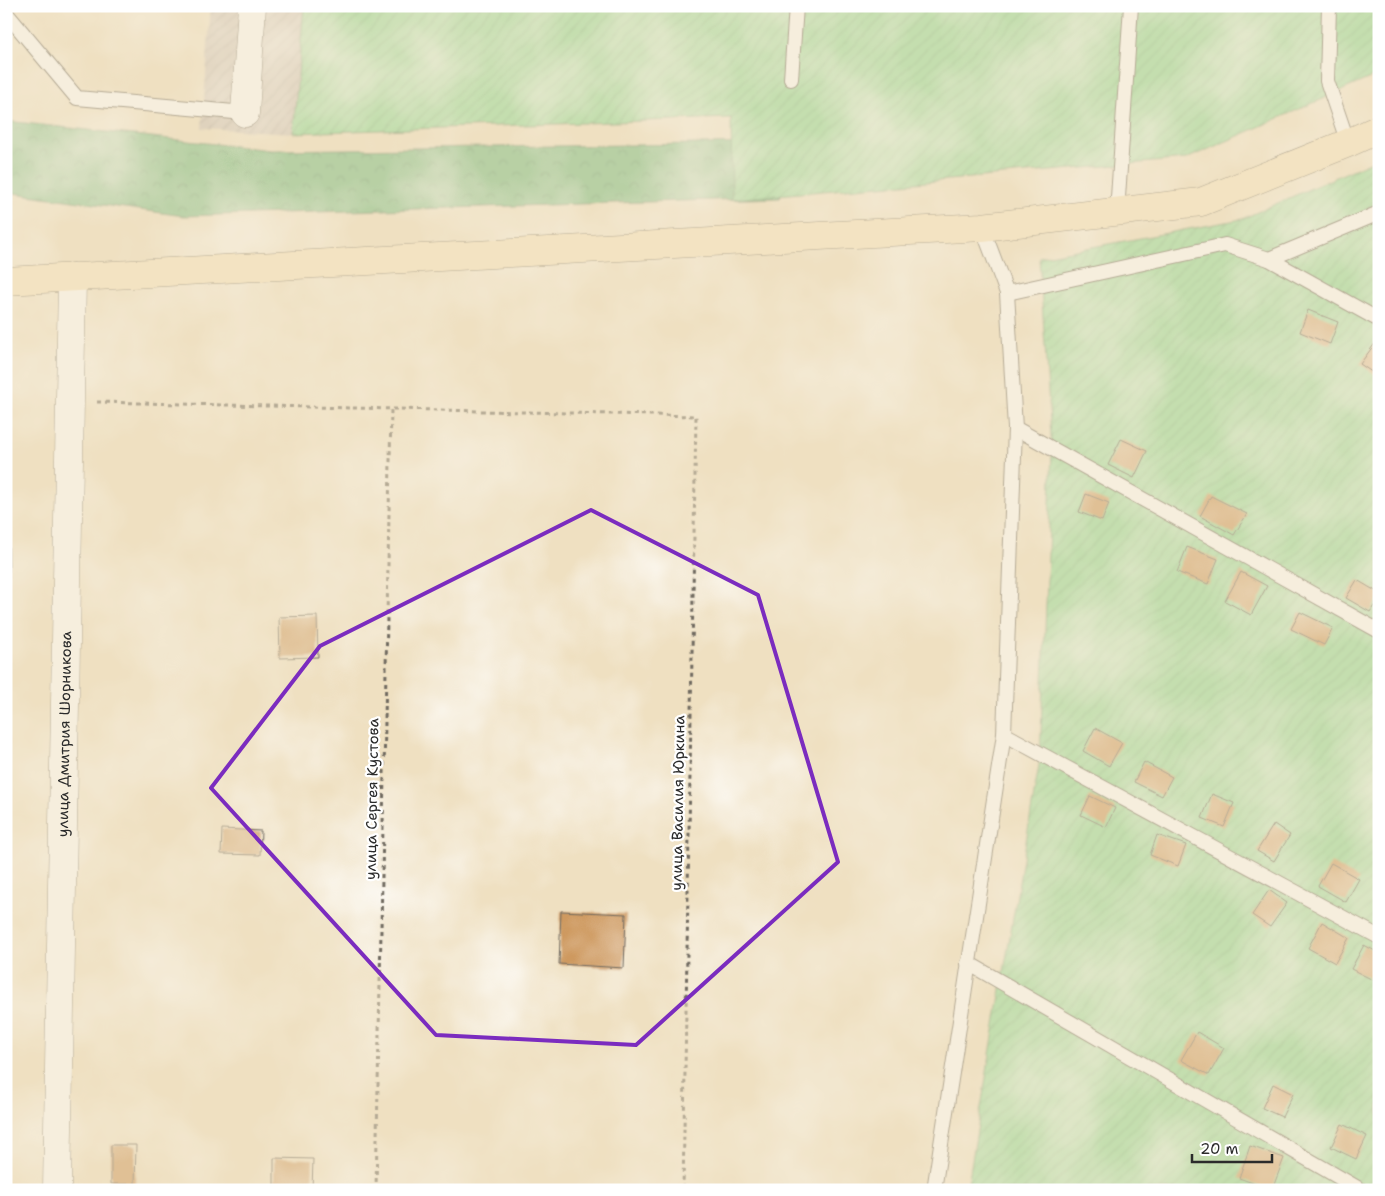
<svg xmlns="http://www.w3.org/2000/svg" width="1385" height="1196" viewBox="0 0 1385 1196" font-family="'Shantell Sans',sans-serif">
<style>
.industrial{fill:url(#industrial-furrows)}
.forest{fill:url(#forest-crowns);stroke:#507456}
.garden{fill:url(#garden-furrows);stroke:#5e8462}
.building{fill:#ce995f}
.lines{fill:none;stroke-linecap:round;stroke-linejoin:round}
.lane-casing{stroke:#706a60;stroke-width:16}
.street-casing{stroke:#706a60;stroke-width:29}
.secondary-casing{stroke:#706a60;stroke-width:29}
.path{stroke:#706a60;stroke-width:3;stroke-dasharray:4 4;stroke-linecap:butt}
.lane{stroke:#fff;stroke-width:14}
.street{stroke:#fff;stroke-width:28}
.secondary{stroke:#f9e7c3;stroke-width:28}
.marked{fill:none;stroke:#7b2cbf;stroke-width:4;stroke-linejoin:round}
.labels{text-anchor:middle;stroke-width:4.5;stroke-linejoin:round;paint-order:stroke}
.street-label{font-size:15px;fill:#2b2b2b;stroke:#fff}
</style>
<defs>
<pattern id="industrial-furrows" width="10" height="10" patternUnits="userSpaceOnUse" patternTransform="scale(1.25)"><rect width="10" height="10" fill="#cdc2b9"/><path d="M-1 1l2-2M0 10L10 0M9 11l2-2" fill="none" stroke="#b0a79f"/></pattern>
<pattern id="forest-crowns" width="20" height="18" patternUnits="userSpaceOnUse" patternTransform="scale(1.25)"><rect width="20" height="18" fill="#74bc81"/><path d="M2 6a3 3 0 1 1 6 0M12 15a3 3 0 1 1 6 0" fill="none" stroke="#5f996a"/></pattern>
<pattern id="garden-furrows" width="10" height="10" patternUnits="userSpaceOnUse" patternTransform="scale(1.25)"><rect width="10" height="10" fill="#91dc99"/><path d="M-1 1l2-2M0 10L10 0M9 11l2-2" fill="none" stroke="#7dbd84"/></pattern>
</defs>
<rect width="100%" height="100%" fill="#fff"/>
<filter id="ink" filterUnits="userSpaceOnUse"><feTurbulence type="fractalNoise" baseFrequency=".02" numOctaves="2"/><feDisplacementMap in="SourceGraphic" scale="10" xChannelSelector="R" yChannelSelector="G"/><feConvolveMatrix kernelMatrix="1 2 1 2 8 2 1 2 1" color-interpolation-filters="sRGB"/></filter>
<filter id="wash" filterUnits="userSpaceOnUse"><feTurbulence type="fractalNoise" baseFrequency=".0096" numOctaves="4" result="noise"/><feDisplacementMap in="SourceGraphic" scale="20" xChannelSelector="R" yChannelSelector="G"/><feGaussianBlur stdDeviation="1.12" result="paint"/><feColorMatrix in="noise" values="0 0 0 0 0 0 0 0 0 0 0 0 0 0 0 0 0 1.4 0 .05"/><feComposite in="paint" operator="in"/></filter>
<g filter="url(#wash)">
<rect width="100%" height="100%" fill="#efe0c1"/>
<path class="industrial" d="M211,6h93l-11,127 -91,-5z"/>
<path class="forest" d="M6,121l265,29 499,-7 21,22 -11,33 -596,18 -178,-24z"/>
<g class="garden">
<path d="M304,6h1075v68l-193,85 -454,40 -1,-81 -438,15z"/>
<path d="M1379,158v1032h-412l73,-431 12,-308 -13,-194 203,-38z"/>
</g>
<g id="blocks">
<g class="building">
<path d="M1308,310l30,12 -8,22 -30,-12z"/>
<path d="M1376,342l3,2v33l-19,-13z"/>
<path d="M1121,439l26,12 -13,27 -26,-13z"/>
<path d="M1086,494l23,9 -7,18 -23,-9z"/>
<path d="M1211,496l36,18 -13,21 -34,-19z"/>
<path d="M6,510h2l1,62h-3z"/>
<path d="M1187,547l31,12 -10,25 -31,-12z"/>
<path d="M1241,572l26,14 -16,29 -26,-14z"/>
<path d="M1357,580l22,13v5l-9,14 -24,-14z"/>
<path d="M1300,612l33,16 -9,17 -33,-16z"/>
<path d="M317,616l1,41 -38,1 -1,-41z"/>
<path d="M1095,728l27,15 -13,23 -26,-15z"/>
<path d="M1144,762l28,15 -10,19 -28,-14z"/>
<path d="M1212,794l22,9 -10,24 -22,-9z"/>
<path d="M1090,796l25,12 -9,19 -25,-12z"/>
<path d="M1274,824l16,11 -16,26 -17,-10z"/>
<path d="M222,829l39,2 -1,24 -39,-1z"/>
<path d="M1157,835l29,10 -8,21 -28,-11z"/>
<path d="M1331,863l28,16 -13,23 -28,-16z"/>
<path d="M1269,890l18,13 -17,24 -18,-12z"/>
<path d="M561,911l65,3 -2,54 -65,-4z"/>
<path d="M1322,922l27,16 -14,25 -27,-15z"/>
<path d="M1364,945l15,8v16l-6,11 -22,-11z"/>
<path d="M1197,1032l27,16 -15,27 -28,-15z"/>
<path d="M1273,1084l20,10 -11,23 -20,-9z"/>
<path d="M1342,1124l25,12 -11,23 -25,-12z"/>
<path d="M111,1145h25l-1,39h-24z"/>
<path d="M1250,1146l34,12 -12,32 -33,-12z"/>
<path d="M274,1158l39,1 -1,31h-38z"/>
</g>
</g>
</g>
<g filter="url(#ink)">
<use href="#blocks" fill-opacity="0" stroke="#706a60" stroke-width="1"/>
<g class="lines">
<g class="lane-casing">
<g id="lane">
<path d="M1329,6l-2,75 21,62"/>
<path d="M6,13l71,85 168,15"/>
<path d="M791,79l5,-73"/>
<path d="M1117,212l14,-206"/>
<path d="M1269,259l110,61"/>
<path d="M1007,293l218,-48 44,14 110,-46"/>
<path d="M1015,428l364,203"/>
<path d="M1004,734l375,203"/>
<path d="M968,963l393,227"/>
<path d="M934,1190l70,-456 11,-306 -8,-135 -25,-66"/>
</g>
</g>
<g class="street-casing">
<g id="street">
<path d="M245,113l7,-107"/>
<path id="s1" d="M57,1190l15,-913"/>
</g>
</g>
<g class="secondary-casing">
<path id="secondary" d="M6,281l976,-54 219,-25 147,-59 31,-14"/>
</g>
<g class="path">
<path d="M97,402l599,14 -13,774"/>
<path d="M376,1190l15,-781"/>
</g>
<use href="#lane" class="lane"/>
<use href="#street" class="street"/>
<use href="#secondary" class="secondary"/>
</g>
</g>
<path d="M0 0H1385V1196H0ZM591,510l167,85 80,267 -202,183 -200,-10 -225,-247 109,-142z" fill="#efe0c1" fill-opacity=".55" fill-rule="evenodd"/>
<path class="marked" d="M591,510l167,85 80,267 -202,183 -200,-10 -225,-247 109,-142z"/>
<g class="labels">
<g class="street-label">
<text dy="5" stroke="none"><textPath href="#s1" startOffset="456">улица Дмитрия Шорникова</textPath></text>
<text transform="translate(372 799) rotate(-89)" y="5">улица Сергея Кустова</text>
<text transform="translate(678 803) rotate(-89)" y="5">улица Василия Юркина</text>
</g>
</g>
<rect width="1385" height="1196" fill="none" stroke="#fff" stroke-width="25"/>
<path d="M1192 1154v8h80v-8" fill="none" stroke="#2b2b2b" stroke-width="2.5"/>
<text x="1200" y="1154" font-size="15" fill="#2b2b2b" stroke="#ffffff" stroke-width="4" paint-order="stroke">20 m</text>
</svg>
